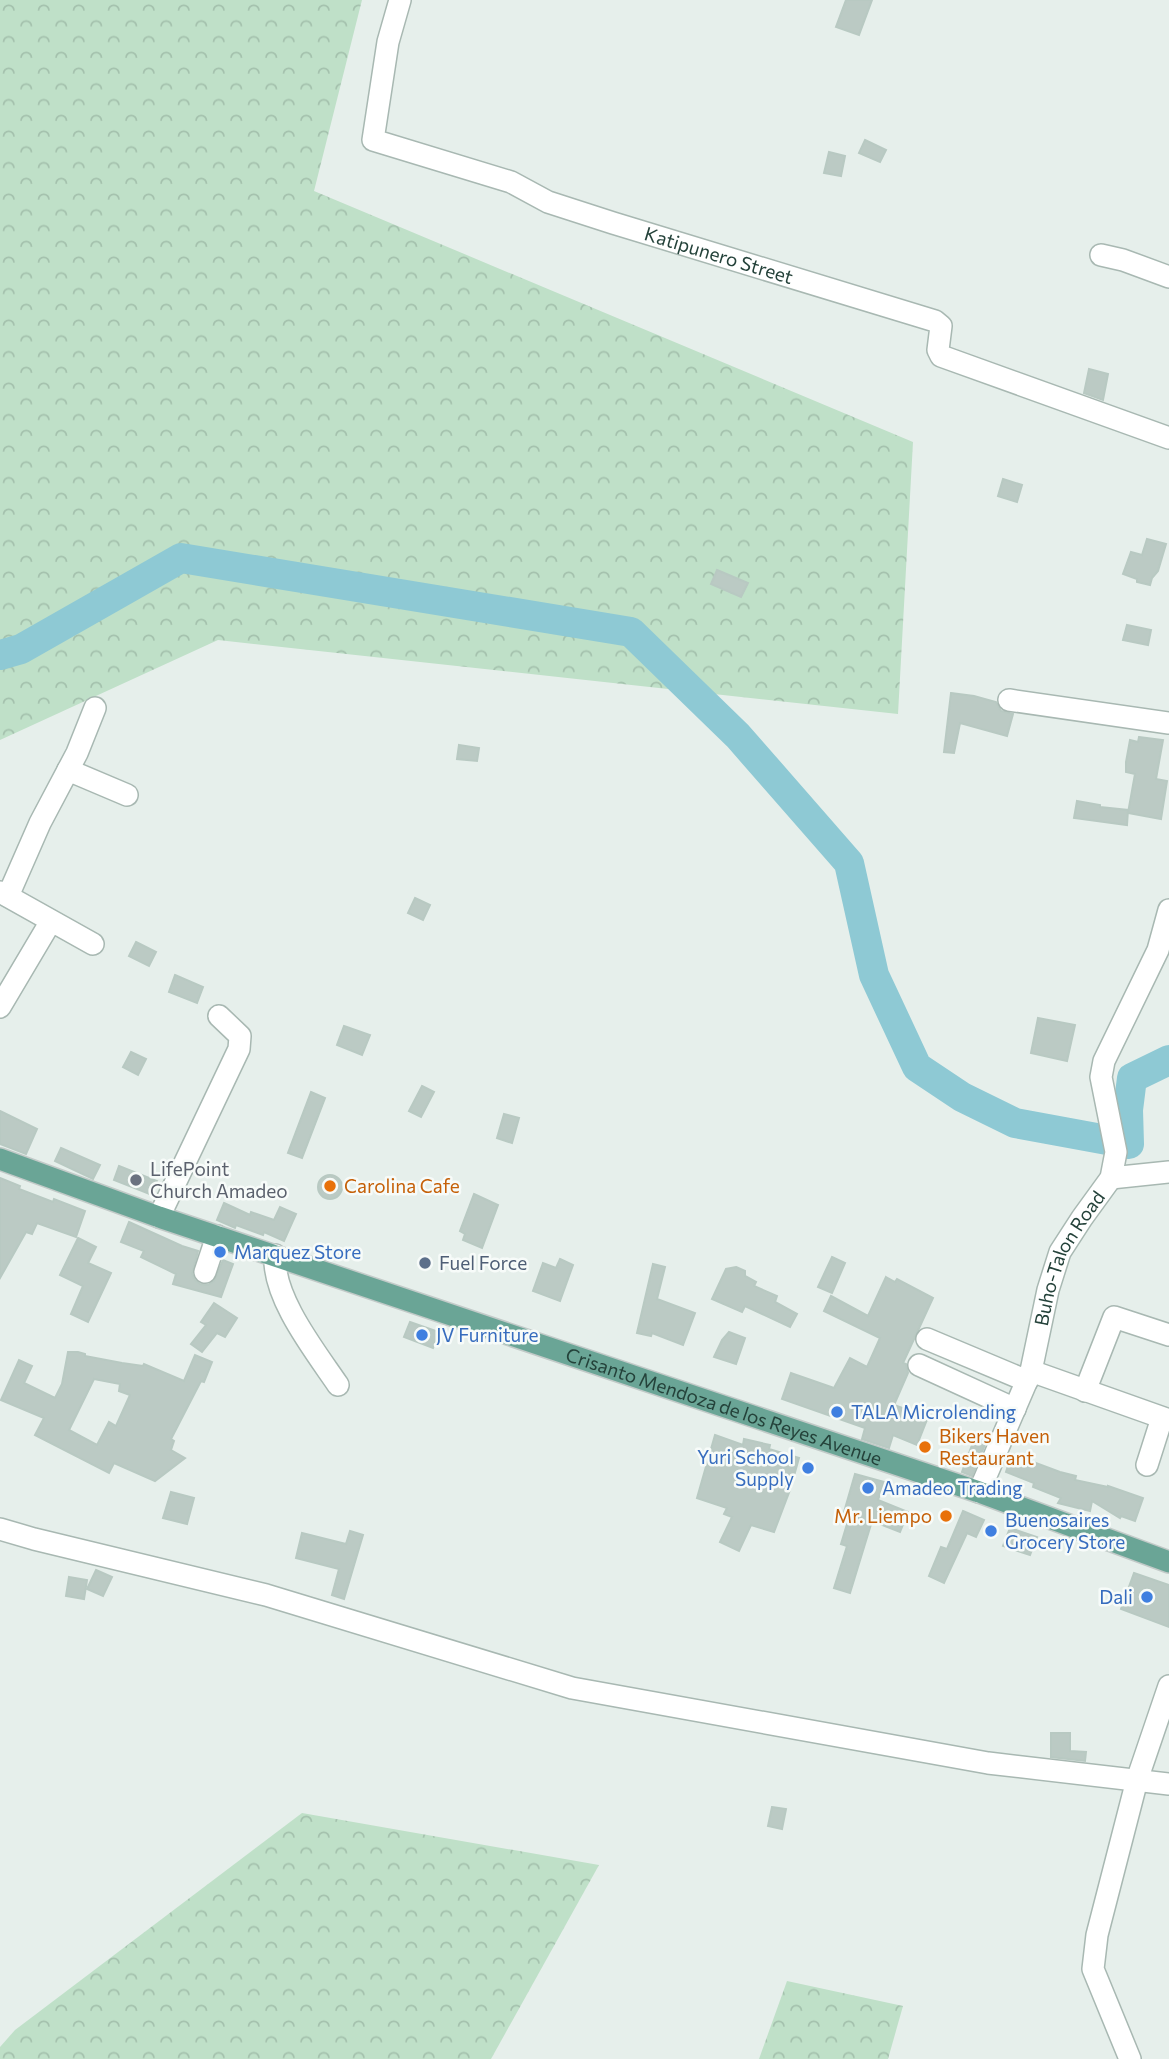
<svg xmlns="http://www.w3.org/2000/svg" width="1169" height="2059" viewBox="0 0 1169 2059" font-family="Commissioner,sans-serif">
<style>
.forest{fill:url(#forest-crowns)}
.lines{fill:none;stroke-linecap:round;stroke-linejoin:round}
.river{stroke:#8ec9d4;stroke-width:30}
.building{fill:#bbcac4;stroke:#b8c9c2;stroke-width:2;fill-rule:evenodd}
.minor-casing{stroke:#a8b8b2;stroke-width:24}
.major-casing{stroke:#c2cac8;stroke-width:24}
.minor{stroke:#fff;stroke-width:21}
.major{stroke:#6aa596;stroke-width:21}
.worship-dot{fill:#6b7280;stroke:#f7fbf9;stroke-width:2.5}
.food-dot{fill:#e8710a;stroke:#f7fbf9;stroke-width:2.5}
.shop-dot{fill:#3f7fe0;stroke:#f7fbf9;stroke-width:2.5}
.service-dot{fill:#5c6f8a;stroke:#f7fbf9;stroke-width:2.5}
.labels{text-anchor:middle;stroke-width:5;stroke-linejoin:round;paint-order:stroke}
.street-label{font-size:19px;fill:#24423a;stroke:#f7fbf9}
.worship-label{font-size:19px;fill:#5b616d;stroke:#f7fbf9;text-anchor:start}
.food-label{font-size:19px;fill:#c56008;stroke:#f7fbf9;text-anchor:start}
.shop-label{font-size:19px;fill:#366cbe;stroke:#f7fbf9;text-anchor:start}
.service-label{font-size:19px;fill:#4e5e75;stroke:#f7fbf9;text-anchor:start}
</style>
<defs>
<pattern id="forest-crowns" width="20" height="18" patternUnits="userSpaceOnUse" patternTransform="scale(1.75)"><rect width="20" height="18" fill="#bfe0c8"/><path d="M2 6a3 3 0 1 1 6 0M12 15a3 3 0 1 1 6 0" fill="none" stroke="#a4c1ad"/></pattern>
</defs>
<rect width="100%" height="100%" fill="#e6efeb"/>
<g class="forest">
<path d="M0,0h362l-48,191 599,251 -15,272 -680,-74 -218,100z"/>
<path d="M302,1813l297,52 -108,194h-491v-12l15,-17z"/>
<path d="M787,1981l116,25 -15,53h-129z"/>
</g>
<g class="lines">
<path class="river" d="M0,655l21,-6 160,-91 450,74 107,104 111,127 25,112 43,92 45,30 53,26 114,21 -1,-34 4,-32 37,-18"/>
</g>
<g class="building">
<path d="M846,0h26l-13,35 -23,-8z"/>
<path d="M865,140l21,10 -6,12 -21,-9z"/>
<path d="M829,152l16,4 -4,20 -17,-3z"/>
<path d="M1089,369l19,5 -5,26 -19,-7z"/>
<path d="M1003,479l19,6 -5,17 -19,-6z"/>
<path d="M1147,539l19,5 -8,27 -6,7 -2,7 -13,-3v-3l-14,-5 8,-22 11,3z"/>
<path d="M717,570l31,13 -7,14 -30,-13z"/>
<path d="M1127,625l24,5 -3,15 -25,-5z"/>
<path d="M951,693l23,3 22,6 5,9 12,3 -6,22 -47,-13 -6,30 -10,-1z"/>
<path d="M1139,737l24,3 -7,39 11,2 -6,38 -33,-6 7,-39 -9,-2v-10l4,-22 8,2z"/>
<path d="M459,745l20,3 -2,13 -20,-2z"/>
<path d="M1077,801l23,4v2l28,3 -1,15 -53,-7z"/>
<path d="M415,898l15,7 -7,15 -15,-7z"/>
<path d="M136,942l20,10 -7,14 -20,-10z"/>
<path d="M175,975l28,12 -6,16 -28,-11z"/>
<path d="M1038,1018l37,7 -8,36 -36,-8z"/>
<path d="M344,1026l26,9 -8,20 -25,-10z"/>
<path d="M131,1052l15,7 -8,16 -15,-8z"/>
<path d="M422,1086l12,6 -13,25 -12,-6z"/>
<path d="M311,1092l14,6 -23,60 -14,-5z"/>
<path d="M0,1111l37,18 -11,25 -26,-10z"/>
<path d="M504,1114l15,4 -7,25 -15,-5z"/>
<path d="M61,1148l39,17 -7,14 -38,-18z"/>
<path d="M119,1166l38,15 -5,14 -38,-15z"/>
<circle cx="330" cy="1187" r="12"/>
<path d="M0,1178l20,8 -1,3 34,13 1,-3 31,12 -9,26 -39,-14 -5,11 -6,-2 -26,46z"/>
<path d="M474,1194l24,11 -16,43 -19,-8 2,-6 -5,-3z"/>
<path d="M224,1203l26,12 1,-3 23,8 6,-13 16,7 -12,27 -20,-9 -1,3 -27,-10 -1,3 -18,-8z"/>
<path d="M129,1222l53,24 16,5 -6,23 3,6 5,4 8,1 6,-4 9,-21 10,4 -12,33 -48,-13 3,-10 -35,-17 3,-6 -23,-9z"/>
<path d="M78,1238l18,9 -8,16 23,10 -23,49 -17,-8 12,-28 -23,-11z"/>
<path d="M832,1257l13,6 -13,30 -14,-6z"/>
<path d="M560,1259l13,6 -13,36 -27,-10 10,-28 13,5z"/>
<path d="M653,1264l12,3 -8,32 38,14 -12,32 -31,-12 -1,3 -14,-3z"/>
<path d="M736,1267l9,4v5l11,6 -2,4 23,10 -2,6 22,12 -7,13 -45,-21 -3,6 -30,-13 14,-30z"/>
<path d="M886,1277l9,5 2,-3 36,19 -30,65 3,1 2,9 -14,32 34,12 -11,28 -24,-10 -4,13 -27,-9 3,-11 -83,-29 9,-26 43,15 16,-30 17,9 13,-29 -56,-27 7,-15 37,20z"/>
<path d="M214,1303l23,15 -12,19 -8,-4 -15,19 -11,-8 15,-19 -5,-3z"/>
<path d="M410,1322l29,10 -6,16 -29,-11z"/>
<path d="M729,1332l16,6 -9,26 -22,-7 8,-17z"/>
<path d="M68,1352h10l7,2v2l37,7 21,3 1,-2 40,17 11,-26 17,7 -8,20 -3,-1 -30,58 3,2 -3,9 14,8 -30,23 -41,-18 -5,10 -74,-38 9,-17 -43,-18 18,-40 13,6 -8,17 31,15 7,-14zM94,1379l26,5 -1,7 11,4 -14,31 -7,-4 -12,23 -28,-15z"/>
<path d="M715,1435l28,10 1,-6 26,6 -1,4 30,9 -9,32 -16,42 -23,-7 -12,26 -19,-9 12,-25 -8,-3 3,-6 -30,-10z"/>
<path d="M975,1437l11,5 -14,34 -10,-4z"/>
<path d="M1012,1454l48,18 16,4 -1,4 33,7v-1l35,12 -8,23 -14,-5 -1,2 -28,-17 -2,10 -32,-8 3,-5 -28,-11 1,-4 -28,-11z"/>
<path d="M855,1474l29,8 -6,18 30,12 -8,20 -28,-11 -22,72 -16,-5 13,-42 -6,-2 9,-30 -6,-2z"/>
<path d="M171,1492l23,6 -7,26 -24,-6z"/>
<path d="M963,1511l21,9 -8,17 -9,-4 -23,50 -15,-7 12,-29 6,2z"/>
<path d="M1010,1528l27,9 -7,18 -27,-9z"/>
<path d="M350,1531l13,4 -19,64 -12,-4 7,-26 -43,-11 6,-25 44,11z"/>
<path d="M96,1570l16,7 -9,19 -16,-7z"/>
<path d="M1134,1573l35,12v42l-48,-18z"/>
<path d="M69,1577l18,3 -3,19 -18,-3z"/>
<path d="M1051,1733h19v18l16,1 -1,9 -34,-4z"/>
<path d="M772,1807l14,2 -4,20 -14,-3z"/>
</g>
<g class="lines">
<g class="minor-casing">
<g id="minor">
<path id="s1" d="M400,0l-12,42 -15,98 138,42 37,20 65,21 322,98 6,5 -3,24 3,6 228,82"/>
<path d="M1101,255l22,5 46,17"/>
<path d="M1009,700l160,23"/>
<path d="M68,770l59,25"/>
<path d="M0,892l93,52"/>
<path d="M8,896l32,-73 37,-70 18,-45"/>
<path d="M0,1007l51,-86"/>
<path d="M1111,1178l58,-6"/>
<path d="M159,1217l80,-168 1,-13 -21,-20"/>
<path d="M275,1255c-3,42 40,96 63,130"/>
<path d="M205,1272l12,-36"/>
<path d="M927,1339l100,42"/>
<path d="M919,1365l96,44"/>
<path d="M1031,1371l138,49"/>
<path d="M1085,1391l29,-74 55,18"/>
<path d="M1147,1465l15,-47"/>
<path id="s2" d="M979,1492l52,-121 17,-81 12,-38 22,-34 29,-40 5,-26 -15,-75 3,-16 54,-111 11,-40"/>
<path d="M0,1529l34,10 232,56 306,93 416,75 181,21"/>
<path d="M1130,2059l-37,-90 4,-34 40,-155 32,-94"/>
</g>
</g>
<g class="major-casing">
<g id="major">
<path id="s3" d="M0,1159l159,58 820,275 190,70"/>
</g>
</g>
<use href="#minor" class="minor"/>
<use href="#major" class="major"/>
</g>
<circle class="worship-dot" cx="136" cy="1180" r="7"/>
<g class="food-dot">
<circle cx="330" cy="1186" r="7"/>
<circle cx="925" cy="1447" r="7"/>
<circle cx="946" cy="1516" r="7"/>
</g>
<g class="shop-dot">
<circle cx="220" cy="1252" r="7"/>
<circle cx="422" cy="1335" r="7"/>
<circle cx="837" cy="1412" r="7"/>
<circle cx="808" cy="1468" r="7"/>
<circle cx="868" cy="1488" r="7"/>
<circle cx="991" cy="1531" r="7"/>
<circle cx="1147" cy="1597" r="7"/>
</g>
<circle class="service-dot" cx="425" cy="1263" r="7"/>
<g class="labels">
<g class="street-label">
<text dy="7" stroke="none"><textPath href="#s1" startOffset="508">Katipunero Street</textPath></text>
<text dy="7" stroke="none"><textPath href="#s2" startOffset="252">Buho-Talon Road</textPath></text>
<text dy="7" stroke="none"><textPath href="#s3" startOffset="765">Crisanto Mendoza de los Reyes Avenue</textPath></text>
</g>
<g class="worship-label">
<text x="150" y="1176">LifePoint<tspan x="150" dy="22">Church Amadeo</tspan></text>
</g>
<g class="food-label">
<text x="344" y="1193">Carolina Cafe</text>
<text x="939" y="1443">Bikers Haven<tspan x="939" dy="22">Restaurant</tspan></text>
<text x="932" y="1523" text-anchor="end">Mr. Liempo</text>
</g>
<g class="shop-label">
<text x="234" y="1259">Marquez Store</text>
<text x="436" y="1342">JV Furniture</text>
<text x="851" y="1419">TALA Microlending</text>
<text x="794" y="1464" text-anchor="end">Yuri School<tspan x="794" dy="22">Supply</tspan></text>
<text x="882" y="1495">Amadeo Trading</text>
<text x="1005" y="1527">Buenosaires<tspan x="1005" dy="22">Grocery Store</tspan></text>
<text x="1133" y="1604" text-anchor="end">Dali</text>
</g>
<g class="service-label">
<text x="439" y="1270">Fuel Force</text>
</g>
</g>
</svg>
